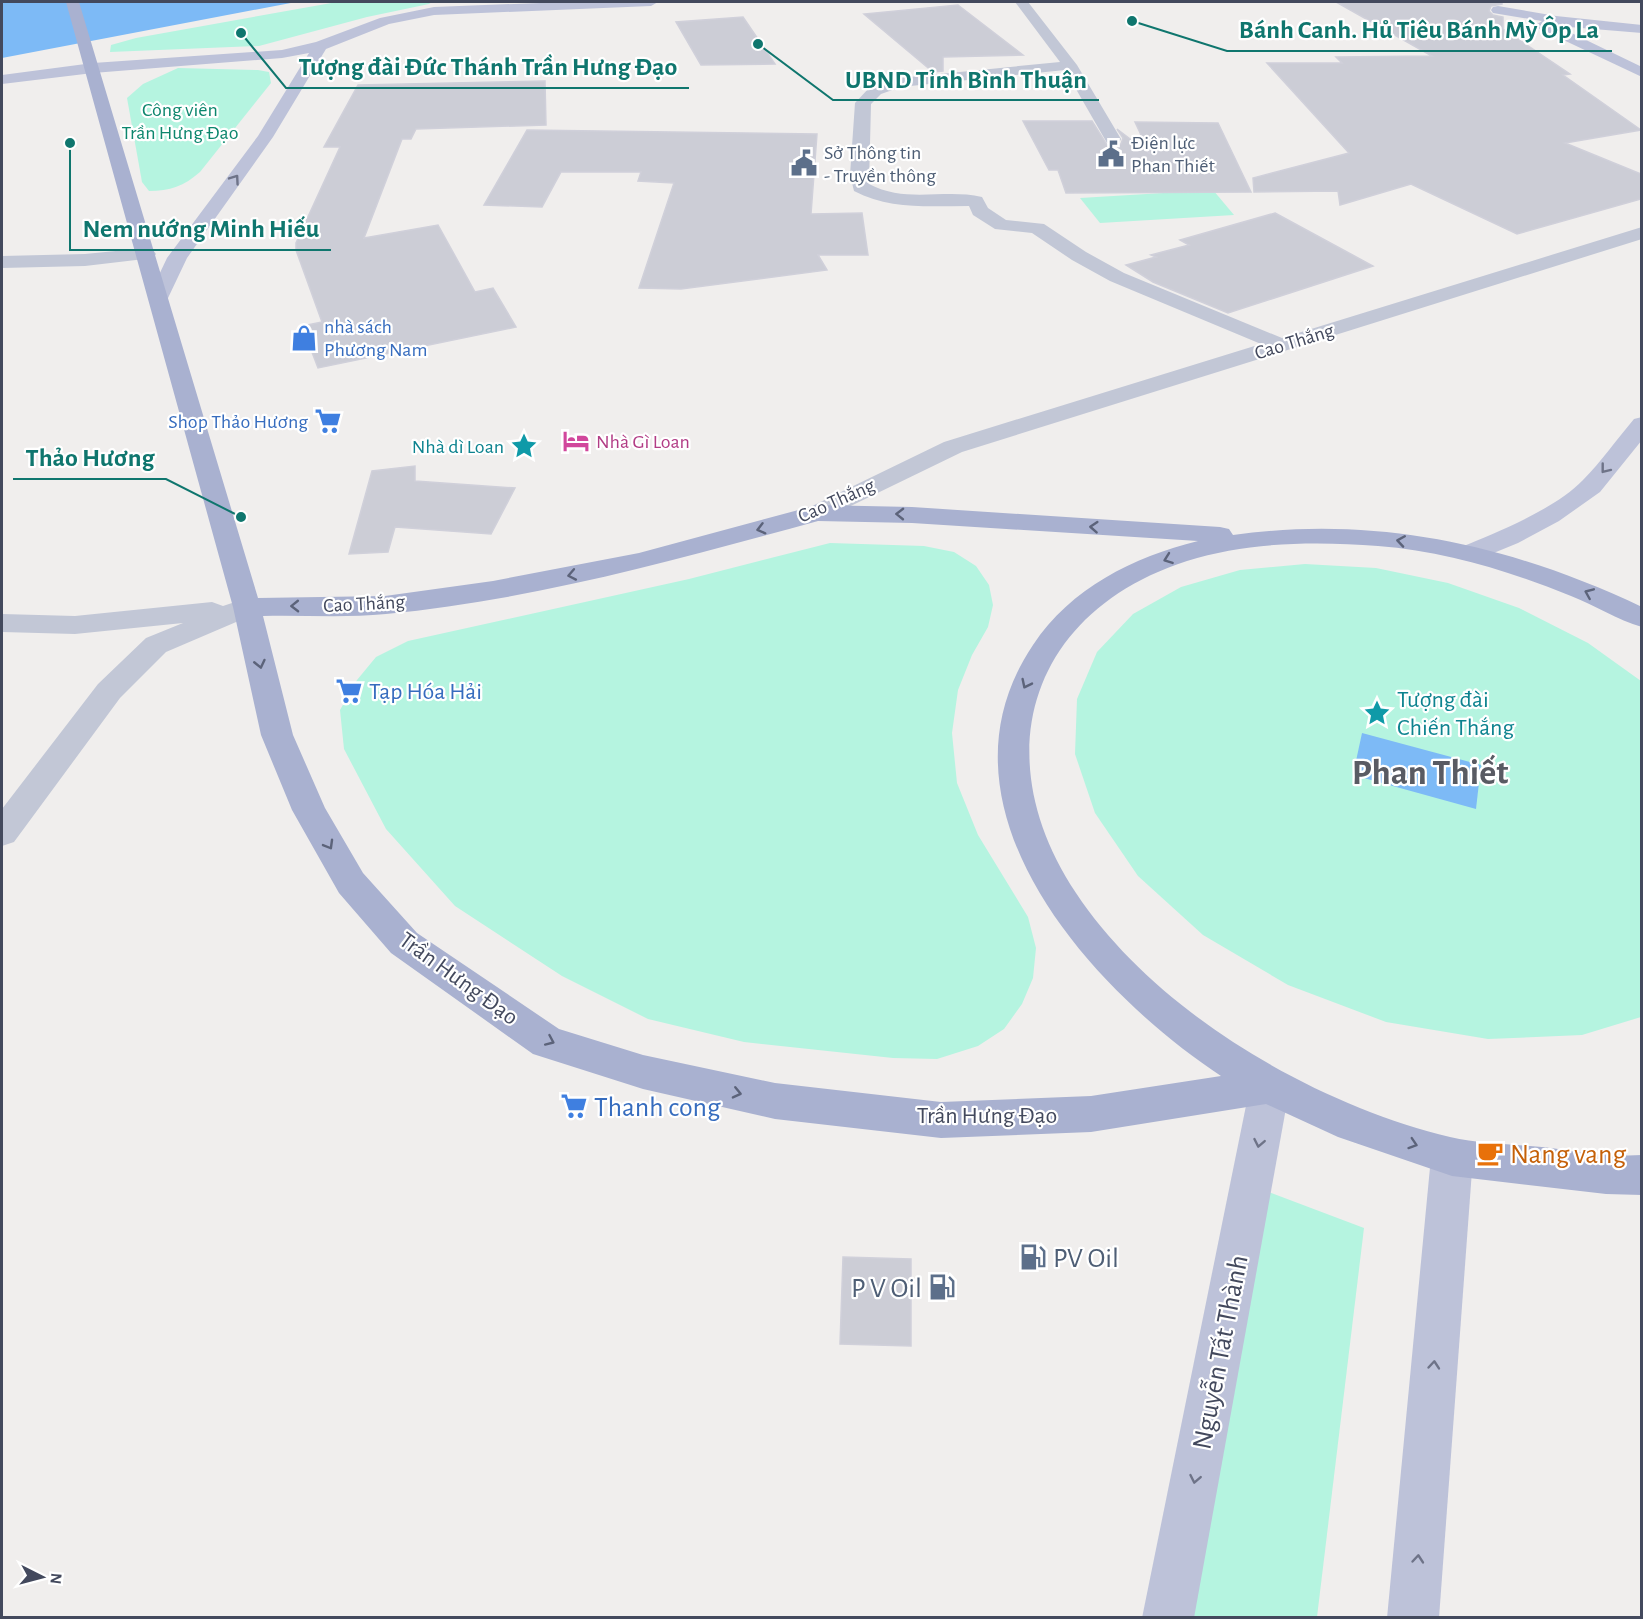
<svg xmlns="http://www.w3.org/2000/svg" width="1643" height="1619" viewBox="0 0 1643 1619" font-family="'Alegreya Sans',sans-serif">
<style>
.green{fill:#b5f4e0}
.water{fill:#7dbaf6}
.building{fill:#cccdd6;stroke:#d0d0da;stroke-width:1.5}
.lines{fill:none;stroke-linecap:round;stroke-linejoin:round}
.street{fill:#c2c7d6;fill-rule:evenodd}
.secondary{fill:#bdc2d9;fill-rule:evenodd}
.primary{fill:#a9b1d0;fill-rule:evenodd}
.oneway{stroke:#6e7388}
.oneway2{stroke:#5c637a}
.labels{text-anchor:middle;stroke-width:4.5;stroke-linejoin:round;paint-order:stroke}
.far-park-label{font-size:20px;fill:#0c866d;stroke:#fff}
.far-service-label{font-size:20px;fill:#4e5e75;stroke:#fff;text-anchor:start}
.far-shop-label{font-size:20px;fill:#366cbe;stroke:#fff;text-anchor:start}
.far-street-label{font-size:20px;fill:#43495d;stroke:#fff}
.far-hotel-label{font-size:20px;fill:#b23c85;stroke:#fff;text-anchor:start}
.far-culture-label{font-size:20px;fill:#0d838f;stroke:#fff;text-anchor:end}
.shop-label{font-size:24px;fill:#366cbe;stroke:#fff;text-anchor:start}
.culture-label{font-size:24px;fill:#0d838f;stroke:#fff;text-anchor:start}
.street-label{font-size:24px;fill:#43495d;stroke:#fff}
.near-shop-label{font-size:28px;fill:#366cbe;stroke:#fff;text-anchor:start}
.near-food-label{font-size:28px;fill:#c56008;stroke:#fff;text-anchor:start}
.near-service-label{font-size:28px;fill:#4e5e75;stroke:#fff;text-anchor:start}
.near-street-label{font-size:28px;fill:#43495d;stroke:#fff}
.town-label{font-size:36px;font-weight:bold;fill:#595b63;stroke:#fff}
.leader{fill:none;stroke:#0f766e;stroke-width:2}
.callout-dot{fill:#0f766e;stroke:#fff;stroke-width:2}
.callout-label{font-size:26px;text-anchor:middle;font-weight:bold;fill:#0f766e;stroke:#fff;stroke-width:4.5;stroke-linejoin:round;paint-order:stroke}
</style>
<rect width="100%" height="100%" fill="#f0eeed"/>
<g class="green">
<path d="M337,2h95l-3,2 -62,13 -108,29 -149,6 1,-7 25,-7z"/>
<path d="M178,68l80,2 11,2 2,11 -71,89c-16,14 -30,19 -51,19l-7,-9 -15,-84 16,-14z"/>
<path d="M1213,190l21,25 -134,8 -20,-25z"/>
<path d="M830,543l94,3 30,6 22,14 13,19 4,20 -5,22 -16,28 -14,35 -6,43 5,50 21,52 50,82 8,31 -3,30 -11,26 -18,25 -26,17 -41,13 -44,-1 -149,-16 -96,-23 -86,-43 -107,-70 -69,-77 -42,-80 -4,-39 17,-30 19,-23 32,-16 281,-62z"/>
<path d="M1305,564l71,4 72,15 71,25 69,35 53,38v336l-59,18 -94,4 -102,-17 -98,-37 -85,-50 -65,-59 -43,-63 -20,-59 2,-55 20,-47 36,-38 48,-27 59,-17z"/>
<path d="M1269,1192l95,36 -47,389 -129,1z"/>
</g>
<g class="water">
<path d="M2,2h294l-294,56z"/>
<path d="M1362,733l119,32 -5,44 -123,-34z"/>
</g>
<g class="building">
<path d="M1336,2h166v2l-11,2 -2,5 4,4 10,2v12l67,45 -7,1 78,55 -76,13 76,31v25l-124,35 -106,-50 -71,21 -2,-14 -84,1 -1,-14 96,-25 -82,-90h75l-6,-6 96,-1z"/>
<path d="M958,5l65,50 -80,2v14l-10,1 -69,-58z"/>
<path d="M743,17l32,47 -74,1 -25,-43z"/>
<path d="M545,81l1,44 -130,4 -5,10h-9l-38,99 74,-13 37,67 18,-4 23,39 -198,41 -16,-42 20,-4 -26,-72v-7l44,-96h-16l34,-62z"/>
<path d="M1023,121h69l15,24 14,-1 2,-6 -6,-9 33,25 -15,-32 83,1 33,69 -185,1 -8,-23h-9z"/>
<path d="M527,130l290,4 -6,80 51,-1 6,42h-50l9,15 -146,19 -42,-1 35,-105 -36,-2 3,-9h-80l-19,35 -58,-2z"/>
<path d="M1275,213l98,53 -145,47 -75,-31 -27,-17 30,-8 -5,-2 38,-10 -9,-5z"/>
<path d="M415,466v15l100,7 -24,46 -96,-7 -7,25 -39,2 23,-83z"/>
<path d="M843,1257l68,2v87l-71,-2z"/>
</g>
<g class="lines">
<g class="street">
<path d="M1015,2h13l49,63 44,74 -2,4h-12l-42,-73 -164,17 -20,7 -10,10 -2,80c38,20 75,4 113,13l6,11 18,12 38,4 42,28 38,21 158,65 360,-111v12l-680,213 -136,66 -9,3 -9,-3 -4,-5 4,-5 136,-66 317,-98 -151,-63 -38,-21 -40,-27 -37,-4 -22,-14 -4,-9c-40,0 -79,4 -115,-15l-4,-16 5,-72 14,-15 30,-10 161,-16z"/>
<path d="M146,248l7,2 3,4 -3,4 -68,8 -83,2v-12l83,-2z"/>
<path d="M247,598l10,3 4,6 -4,6 -91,39 -46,46 -106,144 -12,4v-37l96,-125 48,-46 37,-15 -108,11 -73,-2v-18l73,2 137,-14 11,4z"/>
</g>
<g class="secondary">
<path d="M565,2h93l-7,4 -217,9 -45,9 -63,25 -53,88 -86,121 -19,40 -3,4 -7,2 -7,-2 -3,-4 19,-40 91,-122 51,-83 -27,5 -189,15 -91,11v-9l91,-12 189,-13 34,-8 64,-24 54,-11z"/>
<path d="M1498,6l58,10 86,9v8l-85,-7 85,41v10l-104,-49 -2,-3 6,-4 -49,-8 -2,-3 2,-3z"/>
<path d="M1642,417v23l-42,52 -41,29 -41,22 -39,16 -9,2 -9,-2 -4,-6 4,-6c37,-15 94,-38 122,-67 18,-18 34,-41 51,-61z"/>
<path d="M1270,1068l14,5 6,13 -96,532h-52l108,-532 6,-13z"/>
<path d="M1452,1138l15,5 6,14 -34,461h-52l44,-461 6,-14z"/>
</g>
<path class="primary" d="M66,2h13l179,596 127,-2 108,-15 146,-28 178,-48 95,2 308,20 9,2 4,6c144,-20 278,10 409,72v20c-25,-7 -47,-22 -71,-31 -62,-25 -126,-45 -193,-50 -63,-5 -131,-4 -191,15 -159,51 -201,197 -111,332 79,119 237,211 374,244 30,7 61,7 92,10 33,4 66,10 100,8v40l-36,-1 -154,-18 -114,-39 -72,-33 -175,28 -150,6 -166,-19 -132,-30 -110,-35 -142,-101 -52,-60 -47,-83 -31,-75 -28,-128zM818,521l94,2 286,18c-65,16 -127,47 -165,104 -109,162 58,345 188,431l-130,20 -150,6 -166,-19 -132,-28 -84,-26 -142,-96 -54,-60 -38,-65 -32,-73 -30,-119c41,-1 83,2 123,-2 147,-14 290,-54 432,-93z"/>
</g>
<defs><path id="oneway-chevron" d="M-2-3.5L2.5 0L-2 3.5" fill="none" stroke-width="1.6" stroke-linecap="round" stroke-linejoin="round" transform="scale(1.5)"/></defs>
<g class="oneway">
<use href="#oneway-chevron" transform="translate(235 179) rotate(-55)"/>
<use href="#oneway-chevron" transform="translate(1605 469) rotate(128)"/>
<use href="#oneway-chevron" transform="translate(1259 1143) rotate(101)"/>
<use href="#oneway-chevron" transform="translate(1434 1365) rotate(-85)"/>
<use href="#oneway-chevron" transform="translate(1195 1479) rotate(101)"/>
<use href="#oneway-chevron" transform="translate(1418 1559) rotate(-85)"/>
</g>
<g class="oneway2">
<use href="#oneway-chevron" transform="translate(900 514) rotate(-179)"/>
<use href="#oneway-chevron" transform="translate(1094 527) rotate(-176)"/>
<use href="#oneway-chevron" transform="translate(761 529) rotate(165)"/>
<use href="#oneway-chevron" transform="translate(1401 541) rotate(-171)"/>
<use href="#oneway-chevron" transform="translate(1168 559) rotate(160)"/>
<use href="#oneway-chevron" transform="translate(572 575) rotate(169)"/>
<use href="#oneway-chevron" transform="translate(1589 593) rotate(-157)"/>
<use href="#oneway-chevron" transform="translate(295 606) rotate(179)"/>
<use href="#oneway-chevron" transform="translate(260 664) rotate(77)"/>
<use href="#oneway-chevron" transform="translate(1026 684) rotate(116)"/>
<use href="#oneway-chevron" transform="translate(329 845) rotate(60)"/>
<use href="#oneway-chevron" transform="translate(550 1041) rotate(24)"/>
<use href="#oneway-chevron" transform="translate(737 1093) rotate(13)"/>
<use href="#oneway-chevron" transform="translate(1413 1144) rotate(18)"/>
</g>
<defs>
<g id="civic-bare" transform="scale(2.07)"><path d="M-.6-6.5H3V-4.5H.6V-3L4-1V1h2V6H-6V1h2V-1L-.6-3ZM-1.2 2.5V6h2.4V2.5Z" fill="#5c6f8a" stroke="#fff" stroke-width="2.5" paint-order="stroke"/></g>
<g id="shop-bare" transform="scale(2.07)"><path d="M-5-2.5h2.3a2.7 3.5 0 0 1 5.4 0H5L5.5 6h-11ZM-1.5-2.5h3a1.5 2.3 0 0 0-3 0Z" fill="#3f7fe0" stroke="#fff" stroke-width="2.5" paint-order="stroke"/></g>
<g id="supermarket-bare" transform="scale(2.07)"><path d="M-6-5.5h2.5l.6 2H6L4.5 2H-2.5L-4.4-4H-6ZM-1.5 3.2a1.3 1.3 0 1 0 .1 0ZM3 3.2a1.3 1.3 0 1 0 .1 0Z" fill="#3f7fe0" stroke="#fff" stroke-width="2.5" paint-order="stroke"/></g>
<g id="hotel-bare" transform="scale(2.07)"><path d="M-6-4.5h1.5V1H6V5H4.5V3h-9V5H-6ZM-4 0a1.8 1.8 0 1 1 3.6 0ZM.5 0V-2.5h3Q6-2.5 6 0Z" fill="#d1479c" stroke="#fff" stroke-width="2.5" paint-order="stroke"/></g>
<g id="sight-bare" transform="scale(2.07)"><path d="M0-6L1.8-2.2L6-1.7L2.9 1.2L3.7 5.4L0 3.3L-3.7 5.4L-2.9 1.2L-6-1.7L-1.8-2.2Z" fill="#0f9aa8" stroke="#fff" stroke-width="2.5" paint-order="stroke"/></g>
<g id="cafe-bare" transform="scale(2.07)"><path d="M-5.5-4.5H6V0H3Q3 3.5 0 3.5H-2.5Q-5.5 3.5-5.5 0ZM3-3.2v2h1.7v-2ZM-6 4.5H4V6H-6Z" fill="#e8710a" stroke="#fff" stroke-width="2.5" paint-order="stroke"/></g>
<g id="fuel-bare" transform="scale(2.07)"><path d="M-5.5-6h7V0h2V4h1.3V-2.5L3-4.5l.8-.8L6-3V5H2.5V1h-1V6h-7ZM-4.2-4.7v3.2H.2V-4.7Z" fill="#5c6f8a" stroke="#fff" stroke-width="2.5" paint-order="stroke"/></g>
</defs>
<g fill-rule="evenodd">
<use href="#civic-bare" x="1111" y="154"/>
<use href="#civic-bare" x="804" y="163"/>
<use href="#shop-bare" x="304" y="338"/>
<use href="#supermarket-bare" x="328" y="421"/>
<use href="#hotel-bare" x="576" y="441"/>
<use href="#sight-bare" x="524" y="446"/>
<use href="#supermarket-bare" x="349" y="691"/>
<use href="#sight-bare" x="1377" y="713"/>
<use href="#supermarket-bare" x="574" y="1106"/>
<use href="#cafe-bare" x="1490" y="1153"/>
<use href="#fuel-bare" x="1033" y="1257"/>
<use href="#fuel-bare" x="942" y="1287"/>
</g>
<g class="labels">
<g class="far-park-label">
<text x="180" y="116">Công viên<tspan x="180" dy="23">Trần Hưng Đạo</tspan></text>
</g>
<g class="far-service-label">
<text x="1131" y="149">Điện lực<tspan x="1131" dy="23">Phan Thiết</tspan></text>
<text x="824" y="159">Sở Thông tin<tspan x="824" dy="23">- Truyền thông</tspan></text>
</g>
<g class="far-shop-label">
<text x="324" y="333">nhà sách<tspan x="324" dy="23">Phương Nam</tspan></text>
<text x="308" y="428" text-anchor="end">Shop Thảo Hương</text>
</g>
<g class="far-street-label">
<text transform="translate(1294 341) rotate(-17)" y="7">Cao Thắng</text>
<text transform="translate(836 500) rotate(-24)" y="7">Cao Thắng</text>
<text transform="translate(364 603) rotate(-3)" y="7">Cao Thắng</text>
</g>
<g class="far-hotel-label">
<text x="596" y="448">Nhà Gì Loan</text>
</g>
<g class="far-culture-label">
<text x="504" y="453">Nhà dì Loan</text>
</g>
<g class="shop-label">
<text x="369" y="699">Tạp Hóa Hải</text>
</g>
<g class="culture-label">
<text x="1397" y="707">Tượng đài<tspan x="1397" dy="28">Chiến Thắng</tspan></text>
</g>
<g class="street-label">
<text transform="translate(459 978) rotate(36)" y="8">Trần Hưng Đạo</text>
<text x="987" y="1123">Trần Hưng Đạo</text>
</g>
<g class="near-shop-label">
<text x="594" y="1116">Thanh cong</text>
</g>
<g class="near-food-label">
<text x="1510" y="1163">Nang vang</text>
</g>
<g class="near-service-label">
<text x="1053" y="1267">PV Oil</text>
<text x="922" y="1297" text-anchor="end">P V Oil</text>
</g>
<g class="near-street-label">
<text transform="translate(1219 1352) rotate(-79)" y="10">Nguyễn Tất Thành</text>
</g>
<g class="town-label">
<text x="1430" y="784">Phan Thiết</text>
</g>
</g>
<path class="leader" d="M1132 21L1227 51H1612M241 33L286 88H689M758 44L833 100H1099M70 143L70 250H331M241 517L166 479H13"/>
<g class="callout-dot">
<circle cx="1132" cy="21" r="6"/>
<circle cx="241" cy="33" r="6"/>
<circle cx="758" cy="44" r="6"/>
<circle cx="70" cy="143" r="6"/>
<circle cx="241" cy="517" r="6"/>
</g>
<g class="callout-label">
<text x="1419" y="38">Bánh Canh. Hů Tiêu Bánh Mỳ Ôp La</text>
<text x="488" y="75">Tượng đài Đức Thánh Trần Hưng Đạo</text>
<text x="966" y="88">UBND Tỉnh Bình Thuận</text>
<text x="201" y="237">Nem nướng Minh Hiếu</text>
<text x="90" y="466">Thảo Hương</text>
</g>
<rect width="1643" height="1619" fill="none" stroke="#43495d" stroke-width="6"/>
<g transform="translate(42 1577) rotate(96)" stroke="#ffffff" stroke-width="4.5" paint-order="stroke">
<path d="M0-4.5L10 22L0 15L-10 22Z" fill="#43495d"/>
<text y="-9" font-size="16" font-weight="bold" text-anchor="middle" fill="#43495d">N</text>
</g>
</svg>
